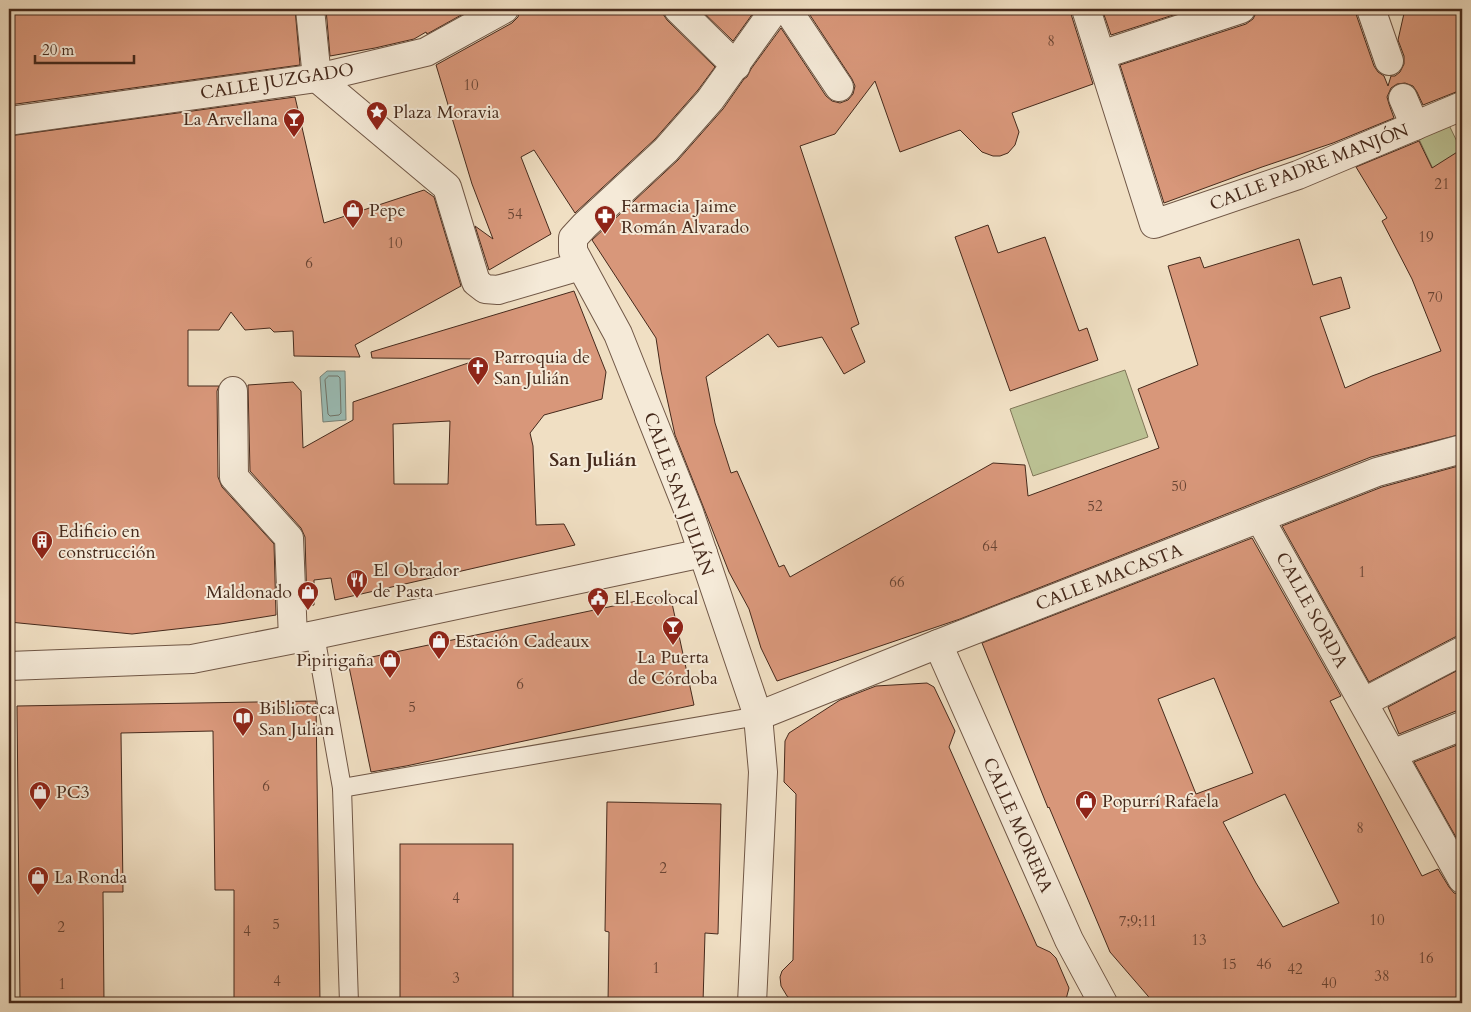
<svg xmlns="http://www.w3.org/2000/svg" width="1471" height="1012" viewBox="0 0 1471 1012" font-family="Cardo,serif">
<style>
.green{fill:#bbc193;stroke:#807658}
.water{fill:#9abcb5;stroke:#788278}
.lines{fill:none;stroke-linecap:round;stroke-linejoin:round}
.shore{stroke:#707368;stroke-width:1}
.building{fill:#d8977a;stroke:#462a1c;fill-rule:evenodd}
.lane-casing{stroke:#705746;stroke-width:20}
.street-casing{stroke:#705746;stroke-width:30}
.lane{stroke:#f5ead8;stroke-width:18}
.street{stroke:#f5ead8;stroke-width:28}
.labels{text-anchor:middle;stroke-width:4;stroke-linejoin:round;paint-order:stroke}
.number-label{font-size:15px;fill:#6a4534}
.street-label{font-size:18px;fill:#462a1c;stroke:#f5ead8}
.poi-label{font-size:18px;fill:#462a1c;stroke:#f5ead8;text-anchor:start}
.neighbourhood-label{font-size:19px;font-weight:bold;fill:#462a1c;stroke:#f5ead8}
</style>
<rect width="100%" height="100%" fill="#f0dfc3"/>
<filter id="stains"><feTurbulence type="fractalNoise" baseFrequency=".004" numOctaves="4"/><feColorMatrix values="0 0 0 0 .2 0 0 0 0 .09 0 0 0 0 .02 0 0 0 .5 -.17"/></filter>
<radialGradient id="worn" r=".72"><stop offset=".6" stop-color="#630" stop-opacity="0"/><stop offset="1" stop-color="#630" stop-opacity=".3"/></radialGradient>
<g class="green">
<path d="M1448,123l14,29v9l-27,12 -17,-36z"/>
<path d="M1125,370l23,67 -115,39 -23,-67z"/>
</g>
<path class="water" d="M327,371h18l1,49 -23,2 -3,-45z"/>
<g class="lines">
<path class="shore" d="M329,376h9l2,2 1,35 -2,2 -9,1 -2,-2 -3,-34z"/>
</g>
<g class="building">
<path d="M9,9h286l5,56 -291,40z"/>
<path d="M326,9h146l-45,25 -1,-2 -12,7 -39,9 -45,8z"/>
<path d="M520,9h143v5l4,6 48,47 -17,23 -43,49 -80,74 -41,-63 -13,7 30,77 -62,36 -14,-44 18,13 -21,-55 -36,-119 76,-42 6,-6z"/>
<path d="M700,9h56l-23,32z"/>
<path d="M806,9h265v5l22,70 -81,29 7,19 -4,13 -7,8 -8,3h-7l-11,-4 -22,-22 -60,22 -25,-71 -40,53 -35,12 59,178 -8,4 14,34 -21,12 -22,-37 -44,10 -10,-13 -62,43 9,46 16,50 6,-2 42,96 5,-2 6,12 203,-114 32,2 3,31 131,-48 -21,-59 60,-24 -30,-99 32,-9 4,11 95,-29 14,46 28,-8 9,31 -30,9 25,71 27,-12 69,-25 -29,-72 -30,-58 5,-3 -31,-51 63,-26 13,27 30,-19v285l-91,23 -411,162 -183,62 -16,-33 -12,-39 -20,-37 -54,-137 -14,-64 -5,-33 -64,-98 86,-80 45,-51 21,-30 3,-2 4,-8 30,-41 45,68 6,5 8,2 8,-3 5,-6 2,-8 -3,-7z"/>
<path d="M1102,9h90l-81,26z"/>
<path d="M1256,9h100v5l18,52 4,6 6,4 4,10 3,-10h4l5,-4 4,-8v-8l-6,-16 7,-31h57v82l-6,1 -33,13 -6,-13 -4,-6 -8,-3 -8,1 -6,4 -4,9 2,7 5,14 -61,25 -71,24 -98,36 -44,-138 126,-41 7,-5 3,-6z"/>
<path d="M295,97l29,126 100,-33 10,7 27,89 -106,59 5,12 -66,-1 -1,-25 -19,1 -4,-4 -25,2 -14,-18 -12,18h-31v56h31l-2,5 1,86 4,10 52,57 2,71 -56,9 -88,10 -123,-12v-486z"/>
<path d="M988,225l10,28 47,-16 34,94 8,-3 11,32 -88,31 -55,-154z"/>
<path d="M574,291l32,81 -4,27 -58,16 -14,18 3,13 3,79 28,-1 11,21 -240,55 -4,-22 -17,2v25l-7,1 -2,-69 -4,-9 -51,-57 -2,-86 45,-3 8,9 2,57 50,-28v-18l127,-43 -108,-1 -1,-6zM450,421l-2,63h-54l-1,-60z"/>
<path d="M1462,465v170l-7,2 -86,45 -87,-156 100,-39z"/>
<path d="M1252,538l89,158 -11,5 92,175 16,-7 11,18 5,6 8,2v108h-308l-44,-51 -61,-145 -1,1 -66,-165zM1214,678l39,95 -57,21 -38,-95zM1285,794l54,109 -56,24 -27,-44 -33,-61z"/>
<path d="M670,594l24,111 -288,61 -35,6 -23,-110z"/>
<path d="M1462,668v43h-6l-57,23 -11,-27z"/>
<path d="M927,683l7,4 21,44 -6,16 88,199 13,6 6,6 13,30 -4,15h-216l-55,-1 -7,-6 -6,-10 -1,-9 2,-6 11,-11 3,-166 -12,-12 1,-41 4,-8 51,-33 36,-14z"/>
<path d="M316,701l4,302h-86v-113h-19l-2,-159 -92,2 2,159h-20l1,111h-84l-3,-297z"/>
<path d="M1462,743v105l-48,-86z"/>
<path d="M607,802l114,2 -3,130 -13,-1 -2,70h-95l1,-71 -4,-1z"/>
<rect x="400" y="844" width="113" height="159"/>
</g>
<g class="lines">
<g class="lane-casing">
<g id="lane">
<path d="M315,635l27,153 7,215"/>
<path d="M342,788l416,-72"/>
</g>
</g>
<g class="street-casing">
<g id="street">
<path d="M310,9l7,69 130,109 29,95 9,7 13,1 82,-24"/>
<path d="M678,9l58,57"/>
<path d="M787,9l52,78"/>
<path d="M1086,9l68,215 144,-49 164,-69"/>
<path d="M1371,9l18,52"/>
<path d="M1101,55l140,-46"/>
<path d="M1403,98l12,28"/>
<path d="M9,121l308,-43 109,-26 78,-43"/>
<path d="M233,391l1,86 55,61 4,101"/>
<path d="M1260,519l202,360"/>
<path d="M938,644l131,296 34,63"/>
<path d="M9,666l183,-7 123,-24 388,-82"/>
<path d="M1364,702l98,-51"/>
<path d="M758,716l180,-72 439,-172 85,-23"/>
<path d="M1392,754l70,-28"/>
<path d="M752,1003l11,-231 -5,-56 -69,-204 -71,-178 -45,-83v-13l12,-13 81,-75 44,-50 65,-91"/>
</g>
</g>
<use href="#lane" class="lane"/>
<use href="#street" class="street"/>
</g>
<defs>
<g id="sight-pin" transform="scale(1.125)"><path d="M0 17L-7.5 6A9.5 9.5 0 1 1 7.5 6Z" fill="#8f2418" stroke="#f5ead8"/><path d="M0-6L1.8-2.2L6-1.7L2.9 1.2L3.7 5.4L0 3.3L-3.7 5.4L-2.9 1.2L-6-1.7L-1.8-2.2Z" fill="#fff"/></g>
<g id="bar-pin" transform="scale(1.125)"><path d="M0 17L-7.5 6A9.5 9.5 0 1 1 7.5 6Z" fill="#8f2418" stroke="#f5ead8"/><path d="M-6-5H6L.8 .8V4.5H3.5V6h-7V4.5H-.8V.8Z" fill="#fff"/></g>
<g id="shop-pin" transform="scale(1.125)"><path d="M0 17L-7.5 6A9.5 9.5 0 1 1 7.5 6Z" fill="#8f2418" stroke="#f5ead8"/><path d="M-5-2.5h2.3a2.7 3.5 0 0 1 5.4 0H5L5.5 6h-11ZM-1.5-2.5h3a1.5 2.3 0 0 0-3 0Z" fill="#fff"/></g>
<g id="pharmacy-pin" transform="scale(1.125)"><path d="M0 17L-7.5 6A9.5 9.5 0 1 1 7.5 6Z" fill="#8f2418" stroke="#f5ead8"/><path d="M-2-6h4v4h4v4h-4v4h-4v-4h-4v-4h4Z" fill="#fff"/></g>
<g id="church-pin" transform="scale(1.125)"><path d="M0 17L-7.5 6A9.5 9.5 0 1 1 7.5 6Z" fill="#8f2418" stroke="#f5ead8"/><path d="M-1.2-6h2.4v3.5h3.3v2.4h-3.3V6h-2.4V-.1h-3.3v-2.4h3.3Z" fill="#fff"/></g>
<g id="building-pin" transform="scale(1.125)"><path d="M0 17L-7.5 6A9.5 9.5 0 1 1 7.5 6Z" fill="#8f2418" stroke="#f5ead8"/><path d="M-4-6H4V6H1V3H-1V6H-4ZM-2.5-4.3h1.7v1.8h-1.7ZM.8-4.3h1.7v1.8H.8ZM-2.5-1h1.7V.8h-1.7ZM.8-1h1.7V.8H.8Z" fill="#fff"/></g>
<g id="restaurant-pin" transform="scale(1.125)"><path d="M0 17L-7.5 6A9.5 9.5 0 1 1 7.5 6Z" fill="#8f2418" stroke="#f5ead8"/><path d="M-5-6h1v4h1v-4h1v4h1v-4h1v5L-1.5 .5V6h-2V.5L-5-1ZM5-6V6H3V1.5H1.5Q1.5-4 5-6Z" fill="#fff"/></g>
<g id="civic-pin" transform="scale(1.125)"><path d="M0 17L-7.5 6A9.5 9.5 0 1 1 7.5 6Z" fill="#8f2418" stroke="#f5ead8"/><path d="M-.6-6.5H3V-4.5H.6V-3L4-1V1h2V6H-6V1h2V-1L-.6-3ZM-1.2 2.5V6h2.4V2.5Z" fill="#fff"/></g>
<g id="library-pin" transform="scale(1.125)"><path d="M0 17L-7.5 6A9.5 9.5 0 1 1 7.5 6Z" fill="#8f2418" stroke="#f5ead8"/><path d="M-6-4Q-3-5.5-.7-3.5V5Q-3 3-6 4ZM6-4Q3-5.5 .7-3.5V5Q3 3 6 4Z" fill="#fff"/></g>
</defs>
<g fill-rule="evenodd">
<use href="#sight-pin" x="377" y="112"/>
<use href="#bar-pin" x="294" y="119"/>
<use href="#shop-pin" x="353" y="210"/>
<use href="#pharmacy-pin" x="605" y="216"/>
<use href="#church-pin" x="478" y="367"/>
<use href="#building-pin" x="42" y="541"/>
<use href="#restaurant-pin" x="357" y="580"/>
<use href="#shop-pin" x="308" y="592"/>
<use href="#civic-pin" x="598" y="598"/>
<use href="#bar-pin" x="673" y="627"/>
<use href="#shop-pin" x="439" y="641"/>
<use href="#shop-pin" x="390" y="660"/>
<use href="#library-pin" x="243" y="718"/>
<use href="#shop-pin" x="40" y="792"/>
<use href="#shop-pin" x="1086" y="801"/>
<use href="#shop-pin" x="38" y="877"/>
</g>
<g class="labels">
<g class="number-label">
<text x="1051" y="46">8</text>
<text x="471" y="90">10</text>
<text x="1442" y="189">21</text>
<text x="515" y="219">54</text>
<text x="1426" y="242">19</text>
<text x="395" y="248">10</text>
<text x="309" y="268">6</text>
<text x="1435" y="302">70</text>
<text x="1179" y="491">50</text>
<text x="1095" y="511">52</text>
<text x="990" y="551">64</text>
<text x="1362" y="577">1</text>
<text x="897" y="587">66</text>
<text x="520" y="689">6</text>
<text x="412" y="712">5</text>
<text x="266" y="791">6</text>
<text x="1360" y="833">8</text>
<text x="663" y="873">2</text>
<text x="456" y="903">4</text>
<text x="1377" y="925">10</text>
<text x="1138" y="926">7;9;11</text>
<text x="276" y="929">5</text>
<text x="61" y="932">2</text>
<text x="247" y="936">4</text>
<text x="1199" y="945">13</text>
<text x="1426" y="963">16</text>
<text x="1229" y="969">15</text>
<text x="1264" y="969">46</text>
<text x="656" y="973">1</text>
<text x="1295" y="974">42</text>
<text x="1382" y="981">38</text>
<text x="456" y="983">3</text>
<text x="277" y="986">4</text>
<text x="1329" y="988">40</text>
<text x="62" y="989">1</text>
</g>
<g class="street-label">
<text transform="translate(277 81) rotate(-9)" y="6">CALLE JUZGADO</text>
<text transform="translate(1309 167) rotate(-21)" y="6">CALLE PADRE MANJÓN</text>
<text transform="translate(679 494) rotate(70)" y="6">CALLE SAN JULIÁN</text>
<text transform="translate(1109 577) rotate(-21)" y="6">CALLE MACASTA</text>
<text transform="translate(1312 610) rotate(61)" y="6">CALLE SORDA</text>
<text transform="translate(1018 825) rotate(66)" y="6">CALLE MORERA</text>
</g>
<g class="poi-label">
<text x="393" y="118">Plaza Moravia</text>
<text x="278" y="125" text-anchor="end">La Arvellana</text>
<text x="621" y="212">Farmacia Jaime<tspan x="621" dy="21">Román Alvarado</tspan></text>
<text x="369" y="216">Pepe</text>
<text x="494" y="363">Parroquia de<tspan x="494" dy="21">San Julián</tspan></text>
<text x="58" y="537">Edificio en<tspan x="58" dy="21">construcción</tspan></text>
<text x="373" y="576">El Obrador<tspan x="373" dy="21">de Pasta</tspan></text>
<text x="292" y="598" text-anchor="end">Maldonado</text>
<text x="614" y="604">El Ecolocal</text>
<text x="455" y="647">Estación Cadeaux</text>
<text x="673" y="663" text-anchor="middle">La Puerta<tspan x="673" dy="21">de Córdoba</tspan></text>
<text x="374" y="666" text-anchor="end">Pipirigaña</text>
<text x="259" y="714">Biblioteca<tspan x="259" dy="21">San Julian</tspan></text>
<text x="56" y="798">PC3</text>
<text x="1102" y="807">Popurrí Rafaela</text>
<text x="54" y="883">La Ronda</text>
</g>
<g class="neighbourhood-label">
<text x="593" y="466">San Julián</text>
</g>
</g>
<rect width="1471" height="1012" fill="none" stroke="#f0dfc3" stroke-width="30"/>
<rect x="10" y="10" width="1451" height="992" fill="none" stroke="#462a1c" stroke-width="2.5"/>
<rect x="15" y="15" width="1441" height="982" fill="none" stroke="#462a1c"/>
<path d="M35 55v8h99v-8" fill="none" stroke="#462a1c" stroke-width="2.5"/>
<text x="42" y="55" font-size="15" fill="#462a1c" stroke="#f5ead8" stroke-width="4" paint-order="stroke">20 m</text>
<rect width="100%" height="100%" filter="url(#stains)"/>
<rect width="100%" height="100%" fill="url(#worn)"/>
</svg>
